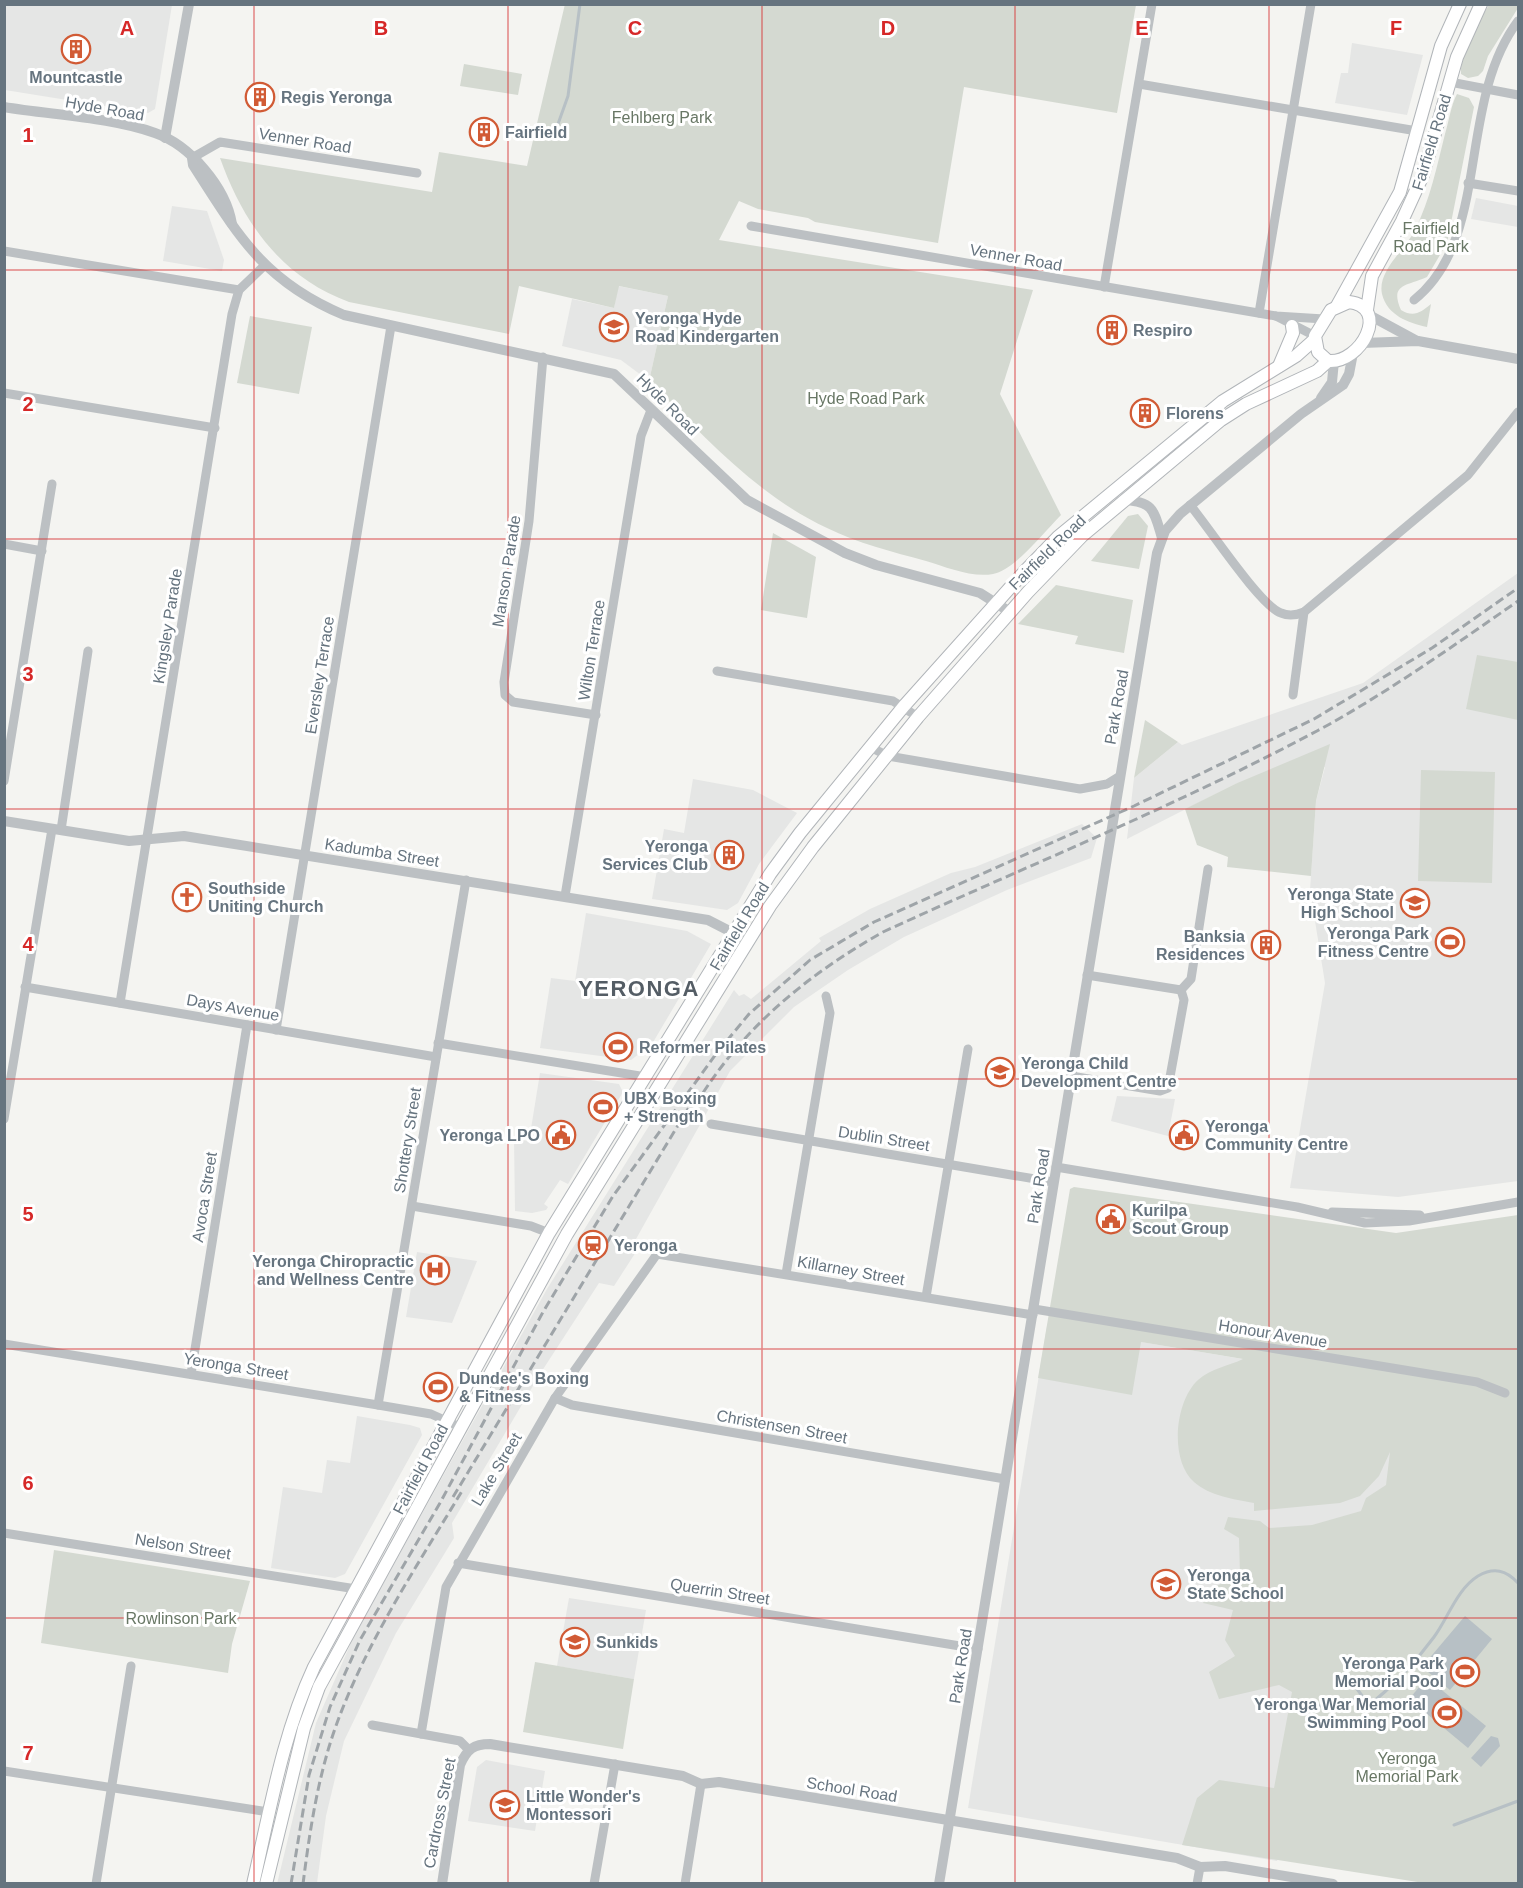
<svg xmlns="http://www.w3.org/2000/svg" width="1523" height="1888" viewBox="0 0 1523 1888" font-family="Helvetica,sans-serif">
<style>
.built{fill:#e5e6e5}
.green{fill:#d4d9d1}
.water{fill:#b7c0c5}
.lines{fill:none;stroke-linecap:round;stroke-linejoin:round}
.stream{stroke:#b7c0c5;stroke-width:3}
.secondary-casing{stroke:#b1b5b9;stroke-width:14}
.minor{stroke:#bcc0c3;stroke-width:9}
.tertiary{stroke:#bcc0c3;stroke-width:10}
.secondary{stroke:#fff;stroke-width:12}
.rail{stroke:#9ea4a8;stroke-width:3;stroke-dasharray:9 4.5;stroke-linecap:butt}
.grid{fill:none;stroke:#d62828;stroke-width:1.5;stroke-opacity:0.55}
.labels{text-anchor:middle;stroke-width:6;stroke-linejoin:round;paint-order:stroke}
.poi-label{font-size:16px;font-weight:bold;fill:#66747f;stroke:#fff;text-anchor:start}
.street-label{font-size:16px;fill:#66747f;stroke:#fff}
.park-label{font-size:16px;fill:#687765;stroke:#fff}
.district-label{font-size:22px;font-weight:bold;letter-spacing:1.5px;fill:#545d65;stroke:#fff}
.grid-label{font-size:20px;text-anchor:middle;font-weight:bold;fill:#d62828;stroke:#fff;stroke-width:6;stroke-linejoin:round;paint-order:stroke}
</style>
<rect width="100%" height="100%" fill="#f4f4f1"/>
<g class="built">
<path d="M4,5h168l-17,104 -7,4 -143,-23z"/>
<path d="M1352,43l71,12 -16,60 -72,-12 6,-30h7z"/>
<path d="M1476,198l42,8v21l-47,-8z"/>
<path d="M172,206l35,5 17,49 -2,11 -59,-10z"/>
<path d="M618,286l50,10 -19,85 -28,-21 -59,-14 10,-47 42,9z"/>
<path d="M1518,573v608l-120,16 -108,-9 35,-205 -15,-93 6,-89 9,-34 -90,17 -108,55 7,-61 44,-36 4,3 181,-62z"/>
<path d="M693,779l60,11 44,23 -38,51 -21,39 -11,7 -75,-11 12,-70 20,4z"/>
<path d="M1082,824l15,14 -6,20 -84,32 -103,47 -56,33 -54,37 -64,64 -94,168 7,2 -29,45 -15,-3 -59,91 -88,149 2,15 -58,95 -52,108 -18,75 -9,67 -40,1 39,-161 38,-87 193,-347 187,-299 5,6 5,-2 7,5 70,-58 -2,-3 51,-29 81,-36 24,-6z"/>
<path d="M586,913l101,18 24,13 -59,100 -21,16 -91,-12 11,-70 24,3z"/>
<path d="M540,1073l79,11 4,8 -55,92 -8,-4 -16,24 4,3 -2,3 -14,3 -17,-2 -1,-72 15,2z"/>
<path d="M1117,1096l58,3 -7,37 -57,-15z"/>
<path d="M417,1252l60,9 -25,62 -46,-6z"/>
<path d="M1047,1326l361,61 -30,176 -101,298 -309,-53z"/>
<path d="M357,1416l53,9 10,3 2,7 -77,139 -10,4 -64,-10 12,-81 39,6 5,-33 23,3z"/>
<path d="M569,1598l77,12 -12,69 -77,-13z"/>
<path d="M486,1760l59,11 -10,60 -67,-10 9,-54z"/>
</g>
<g class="green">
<path d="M565,4l571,1 -19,108 -153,-26 -26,156 -123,-21 -7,-4 -50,-9 -19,-8 -20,39 314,50 -33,104 61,121c-17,17 -46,55 -68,59 -21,4 -47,-7 -67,-13 -33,-9 -69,-18 -99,-33 -71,-33 -124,-93 -178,-147l19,-85 -49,-10 -5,22 -95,-22 -10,48 -160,-32c-67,-25 -105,-77 -129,-144l212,34 7,-40 88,14z"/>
<path d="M1489,5h29v3l-30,48 -5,15 -5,5 -10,2 -7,-4c-1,-25 16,-49 28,-69z"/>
<path d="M464,64l58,10 -4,21 -58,-9z"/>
<path d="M1457,94l12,4 5,9 -27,136 -20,34c-19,9 -38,6 -26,33 13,8 20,2 30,-6l-4,23c-19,-4 -40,-12 -45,-33 -5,-23 23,-44 33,-64 15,-30 22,-64 30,-96 4,-13 6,-29 12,-40z"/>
<path d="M250,316l62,11 -13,67 -62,-11z"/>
<path d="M1138,514l10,12 -9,43 -48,-8 37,-45z"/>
<path d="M773,533l43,24 -9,61 -46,-8z"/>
<path d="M1056,585l77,15 -9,53 -49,-9 3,-8 -60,-12z"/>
<path d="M1477,655l41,7v58l-52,-11z"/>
<path d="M1145,720l33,22 -44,36z"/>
<path d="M1330,744l-14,57 -5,75 -84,-9 1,-10 -31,-12 -12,-36 50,-25z"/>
<path d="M1421,770l74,2 -3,111 -74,-2z"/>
<path d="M1074,1187l322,46 122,-18v668h-94l-242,-38 15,-47 22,-18 55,8 18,-96 -13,-7 -60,14 -10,-27 26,-16 -10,-16 8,-30 -30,-7 9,-15 28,-13 -1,-37 -15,-9 4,-12 32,4 9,7 43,-3 49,-14 5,-13 20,-13 4,-33 -11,24 -19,20 -20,7 -86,8v-8c-21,-4 -44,-7 -60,-21 -25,-22 -19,-81 4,-102 13,-12 31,-14 45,-21l-102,-17 -9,53 -94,-17 32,-189z"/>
<path d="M54,1550l196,31 -18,63 -4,29 -187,-30z"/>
<path d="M535,1662l99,17 -11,70 -100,-17z"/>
</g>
<g class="water">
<path d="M1465,1616l27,23 -42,51 -28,-23z"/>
<path d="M1427,1678l59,48 -18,22 -59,-49z"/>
<path d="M1491,1736l7,2 2,8 -19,21 -10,-9z"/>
</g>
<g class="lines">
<g class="stream">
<path d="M558,124l10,-28 12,-92"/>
<path d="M1354,1685l15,20"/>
<path d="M1332,1703l30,-5"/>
<path d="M1366,1708c26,-21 49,-45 68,-71 14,-19 23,-48 44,-61 16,-9 28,-6 40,7"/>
<path d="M1306,1709l17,-4"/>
<path d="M1454,1825l64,-24"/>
</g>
<g class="secondary-casing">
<g id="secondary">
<path d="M1349,302c42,5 12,62 -21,59l-10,-9 -3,-16 16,-26z"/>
<path d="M1337,306l63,-114 41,-146 19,-42"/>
<path d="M1367,310l5,-34 30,-55 21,-46 34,-118 24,-53"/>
<path d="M1279,366l14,-33 -1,-7"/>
<path d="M253,1884c17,-73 29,-148 61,-217l235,-434 221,-359 30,-41 104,-127 121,-135 33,-34 165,-136 73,-45 18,-16"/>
<path d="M266,1884l38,-156 15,-41 248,-453 203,-328 43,-59 105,-130 110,-125 54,-56 139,-116 25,-16 71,-33 11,-10"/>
</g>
</g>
<g class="minor">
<path d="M1450,82l68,13"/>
<path d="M1139,84l278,47"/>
<path d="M192,158l28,-16 197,31"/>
<path d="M1468,183l50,8"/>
<path d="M751,226l525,90 48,3"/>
<path d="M4,251l235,39"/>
<path d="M1104,287l48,-283"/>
<path d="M1414,300c78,-62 42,-196 104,-279"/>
<path d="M1259,313l52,-309"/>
<path d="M1276,316l39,20"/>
<path d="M543,357l-14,164 -25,161 1,13 8,7 83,13"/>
<path d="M4,393l211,35"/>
<path d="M1190,505c18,21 70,101 91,108 7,3 16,2 23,-1l164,-137 50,-63"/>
<path d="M4,544l38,7"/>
<path d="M717,671l176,30 25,16"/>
<path d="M1293,695l11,-83"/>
<path d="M872,748l16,8 192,33 27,-5 13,-8"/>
<path d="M4,781l48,-297"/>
<path d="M61,830l27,-179"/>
<path d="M565,896l76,-460 10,-26"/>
<path d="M1087,975l94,15"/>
<path d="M25,987l411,70"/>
<path d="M1181,990l10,-11 17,-110"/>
<path d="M120,1003l112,-689 7,-24 26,-25"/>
<path d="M276,1030l115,-704"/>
<path d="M438,1043l208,34"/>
<path d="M1071,1076l89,15 8,-3 16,-88 -3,-10"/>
<path d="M4,1119l48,-290"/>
<path d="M711,1124l342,58"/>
<path d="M1056,1167l241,40 68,16 44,-2 109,-19"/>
<path d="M412,1206l119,20 18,7"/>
<path d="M1332,1212l88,3"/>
<path d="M786,1274l44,-261 -4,-17"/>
<path d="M926,1297l42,-248"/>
<path d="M1034,1309l443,73 28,11"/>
<path d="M4,1344l374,61 53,9 29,13"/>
<path d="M191,1374l56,-349"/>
<path d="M555,1398l17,7 433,74"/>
<path d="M378,1405l88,-525"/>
<path d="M4,1533l352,56"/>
<path d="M458,1563l520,86"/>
<path d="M372,1725l88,16 9,9"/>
<path d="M421,1734l25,-147 109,-189 102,-144 376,61"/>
<path d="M4,1771l265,41"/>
<path d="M96,1884l35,-218"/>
<path d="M594,1884l21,-120"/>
<path d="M685,1884l16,-100"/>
<path d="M1197,1884l3,-17"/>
</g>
<g class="tertiary">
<path d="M4,107c47,8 107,10 151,26 35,12 71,54 77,91"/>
<path d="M165,138l24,-134"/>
<path d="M192,158l1,7c45,70 70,116 151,150l270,59 133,126 98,53 31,12 104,28 30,19"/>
<path d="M1369,315l48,26"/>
<path d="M1362,343l56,-2 100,18"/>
<path d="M1321,398l11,-16 2,-21"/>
<path d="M1123,500c31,1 31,11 39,38"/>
<path d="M4,821l125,20 55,-5 524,84 41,21"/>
<path d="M442,1884l18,-119c7,-16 14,-21 30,-21l193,32 18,8 18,-2 458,76 23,9 25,-1 108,18"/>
<path d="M939,1884l218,-1331 8,-22 15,-17 121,-100 42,-29 6,-11 4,-21"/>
</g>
<use href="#secondary" class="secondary"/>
<g class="rail">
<path d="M696,1104c46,-76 111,-129 187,-172 148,-68 301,-129 445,-207 66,-37 128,-81 190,-124"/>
<path d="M453,1497l244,-403"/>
<path d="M291,1884l18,-109 21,-68 30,-67 80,-137 103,-191 70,-116 103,-142 33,-40 61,-54 64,-38 260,-116 180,-87 118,-71 86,-60"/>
<path d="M303,1884c7,-55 15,-109 34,-161 30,-82 80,-157 125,-232"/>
</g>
</g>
<path class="grid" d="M254,4v1880M508,4v1880M762,4v1880M1015,4v1880M1269,4v1880M4,270h1514M4,539h1514M4,809h1514M4,1079h1514M4,1349h1514M4,1618h1514"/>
<defs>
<g id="building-ring" transform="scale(1.5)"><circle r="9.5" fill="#fff" stroke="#d15b35" stroke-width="1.5"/><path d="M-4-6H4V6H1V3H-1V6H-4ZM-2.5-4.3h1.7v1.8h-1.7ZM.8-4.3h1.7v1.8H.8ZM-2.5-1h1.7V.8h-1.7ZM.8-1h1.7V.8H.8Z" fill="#d15b35"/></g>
<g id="school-ring" transform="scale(1.5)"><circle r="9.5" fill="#fff" stroke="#d15b35" stroke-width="1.5"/><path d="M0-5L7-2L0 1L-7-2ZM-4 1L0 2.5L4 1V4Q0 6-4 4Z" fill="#d15b35"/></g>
<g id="church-ring" transform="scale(1.5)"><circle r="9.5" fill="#fff" stroke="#d15b35" stroke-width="1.5"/><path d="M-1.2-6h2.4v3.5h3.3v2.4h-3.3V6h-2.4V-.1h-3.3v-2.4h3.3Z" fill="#d15b35"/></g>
<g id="stadium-ring" transform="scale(1.5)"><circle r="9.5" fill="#fff" stroke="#d15b35" stroke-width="1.5"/><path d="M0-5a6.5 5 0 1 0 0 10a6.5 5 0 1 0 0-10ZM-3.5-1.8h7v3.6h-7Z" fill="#d15b35"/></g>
<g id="civic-ring" transform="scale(1.5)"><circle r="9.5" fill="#fff" stroke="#d15b35" stroke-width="1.5"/><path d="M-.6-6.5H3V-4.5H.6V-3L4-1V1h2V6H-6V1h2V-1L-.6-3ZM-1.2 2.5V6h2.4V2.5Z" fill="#d15b35"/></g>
<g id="station-ring" transform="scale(1.5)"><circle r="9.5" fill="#fff" stroke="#d15b35" stroke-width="1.5"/><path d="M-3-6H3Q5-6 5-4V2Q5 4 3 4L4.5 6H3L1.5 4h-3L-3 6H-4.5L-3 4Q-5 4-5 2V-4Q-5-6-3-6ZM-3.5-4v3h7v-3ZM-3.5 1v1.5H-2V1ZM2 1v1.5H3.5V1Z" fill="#d15b35"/></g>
<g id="hospital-ring" transform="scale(1.5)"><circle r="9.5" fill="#fff" stroke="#d15b35" stroke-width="1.5"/><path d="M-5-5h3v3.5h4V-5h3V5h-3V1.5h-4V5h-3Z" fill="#d15b35"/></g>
</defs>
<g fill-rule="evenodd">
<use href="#building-ring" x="76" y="49"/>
<use href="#building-ring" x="260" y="97"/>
<use href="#building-ring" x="484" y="132"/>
<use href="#school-ring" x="614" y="327"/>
<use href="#building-ring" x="1112" y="330"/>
<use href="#building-ring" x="1145" y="413"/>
<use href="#building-ring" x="729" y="855"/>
<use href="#church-ring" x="187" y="897"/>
<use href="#school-ring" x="1415" y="903"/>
<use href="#stadium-ring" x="1450" y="942"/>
<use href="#building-ring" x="1266" y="945"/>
<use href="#stadium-ring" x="618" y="1047"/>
<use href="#school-ring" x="1000" y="1072"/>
<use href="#stadium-ring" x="603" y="1107"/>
<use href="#civic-ring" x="561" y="1135"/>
<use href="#civic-ring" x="1184" y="1135"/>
<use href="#civic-ring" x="1111" y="1219"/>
<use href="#station-ring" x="593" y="1245"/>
<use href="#hospital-ring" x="435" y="1270"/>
<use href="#stadium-ring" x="438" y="1387"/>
<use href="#school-ring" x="1166" y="1584"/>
<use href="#school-ring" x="575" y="1642"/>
<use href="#stadium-ring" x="1465" y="1672"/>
<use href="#stadium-ring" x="1447" y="1713"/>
<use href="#school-ring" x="505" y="1805"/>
</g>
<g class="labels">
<g class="poi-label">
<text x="76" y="83" text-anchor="middle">Mountcastle</text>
<text x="281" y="103">Regis Yeronga</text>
<text x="505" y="138">Fairfield</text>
<text x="635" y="324">Yeronga Hyde<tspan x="635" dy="18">Road Kindergarten</tspan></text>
<text x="1133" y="336">Respiro</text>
<text x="1166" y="419">Florens</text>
<text x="708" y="852" text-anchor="end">Yeronga<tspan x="708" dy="18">Services Club</tspan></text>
<text x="208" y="894">Southside<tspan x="208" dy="18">Uniting Church</tspan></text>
<text x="1394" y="900" text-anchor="end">Yeronga State<tspan x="1394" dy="18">High School</tspan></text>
<text x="1429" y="939" text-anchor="end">Yeronga Park<tspan x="1429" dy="18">Fitness Centre</tspan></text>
<text x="1245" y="942" text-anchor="end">Banksia<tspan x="1245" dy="18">Residences</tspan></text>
<text x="639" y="1053">Reformer Pilates</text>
<text x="1021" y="1069">Yeronga Child<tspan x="1021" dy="18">Development Centre</tspan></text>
<text x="624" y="1104">UBX Boxing<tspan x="624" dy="18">+ Strength</tspan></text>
<text x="1205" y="1132">Yeronga<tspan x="1205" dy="18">Community Centre</tspan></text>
<text x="540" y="1141" text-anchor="end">Yeronga LPO</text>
<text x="1132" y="1216">Kurilpa<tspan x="1132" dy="18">Scout Group</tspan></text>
<text x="614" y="1251">Yeronga</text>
<text x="414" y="1267" text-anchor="end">Yeronga Chiropractic<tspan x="414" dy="18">and Wellness Centre</tspan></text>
<text x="459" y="1384">Dundee's Boxing<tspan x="459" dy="18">&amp; Fitness</tspan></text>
<text x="1187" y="1581">Yeronga<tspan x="1187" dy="18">State School</tspan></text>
<text x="596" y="1648">Sunkids</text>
<text x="1444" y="1669" text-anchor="end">Yeronga Park<tspan x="1444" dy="18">Memorial Pool</tspan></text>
<text x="1426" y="1710" text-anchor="end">Yeronga War Memorial<tspan x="1426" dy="18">Swimming Pool</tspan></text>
<text x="526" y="1802">Little Wonder's<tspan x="526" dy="18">Montessori</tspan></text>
</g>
<g class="street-label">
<text transform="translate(105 108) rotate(10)" y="6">Hyde Road</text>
<text transform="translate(305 140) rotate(9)" y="6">Venner Road</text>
<text transform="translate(1431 142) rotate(-73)" y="6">Fairfield Road</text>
<text transform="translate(1016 257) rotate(10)" y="6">Venner Road</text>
<text transform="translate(668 404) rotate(45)" y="6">Hyde Road</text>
<text transform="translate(1047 552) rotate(-44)" y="6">Fairfield Road</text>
<text transform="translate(506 571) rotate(-81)" y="6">Manson Parade</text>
<text transform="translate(167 626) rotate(-81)" y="6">Kingsley Parade</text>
<text transform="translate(591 650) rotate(-81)" y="6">Wilton Terrace</text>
<text transform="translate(319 675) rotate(-81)" y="6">Eversley Terrace</text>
<text transform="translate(1116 707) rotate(-80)" y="6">Park Road</text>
<text transform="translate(382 852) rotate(9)" y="6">Kadumba Street</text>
<text transform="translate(739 926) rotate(-59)" y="6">Fairfield Road</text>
<text transform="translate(233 1007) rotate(10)" y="6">Days Avenue</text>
<text transform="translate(884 1138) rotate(9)" y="6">Dublin Street</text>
<text transform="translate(407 1140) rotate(-81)" y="6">Shottery Street</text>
<text transform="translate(1038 1186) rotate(-81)" y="6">Park Road</text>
<text transform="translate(204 1197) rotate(-81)" y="6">Avoca Street</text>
<text transform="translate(851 1270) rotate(10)" y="6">Killarney Street</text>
<text transform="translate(1273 1333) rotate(9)" y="6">Honour Avenue</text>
<text transform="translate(236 1366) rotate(9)" y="6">Yeronga Street</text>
<text transform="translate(782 1426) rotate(10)" y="6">Christensen Street</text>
<text transform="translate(420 1469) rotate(-62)" y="6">Fairfield Road</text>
<text transform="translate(496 1469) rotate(-59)" y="6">Lake Street</text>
<text transform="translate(183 1546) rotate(9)" y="6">Nelson Street</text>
<text transform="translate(720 1591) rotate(9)" y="6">Querrin Street</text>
<text transform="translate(960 1666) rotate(-81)" y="6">Park Road</text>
<text transform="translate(852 1789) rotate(9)" y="6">School Road</text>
<text transform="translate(439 1813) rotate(-79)" y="6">Cardross Street</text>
</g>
<g class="park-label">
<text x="662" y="123">Fehlberg Park</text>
<text x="1431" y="234">Fairfield<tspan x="1431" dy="18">Road Park</tspan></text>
<text x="866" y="404">Hyde Road Park</text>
<text x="181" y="1624">Rowlinson Park</text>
<text x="1407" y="1764">Yeronga<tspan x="1407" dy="18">Memorial Park</tspan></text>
</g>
<g class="district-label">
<text x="639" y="996">YERONGA</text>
</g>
</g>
<g class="grid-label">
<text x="127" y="35">A</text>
<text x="381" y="35">B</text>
<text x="635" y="35">C</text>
<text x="888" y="35">D</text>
<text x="1142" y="35">E</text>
<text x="1396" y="35">F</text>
<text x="28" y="142">1</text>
<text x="28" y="411">2</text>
<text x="28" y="681">3</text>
<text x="28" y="951">4</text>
<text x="28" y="1221">5</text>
<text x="28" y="1490">6</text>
<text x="28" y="1760">7</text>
</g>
<rect width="1523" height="1888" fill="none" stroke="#66747f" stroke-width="12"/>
</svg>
